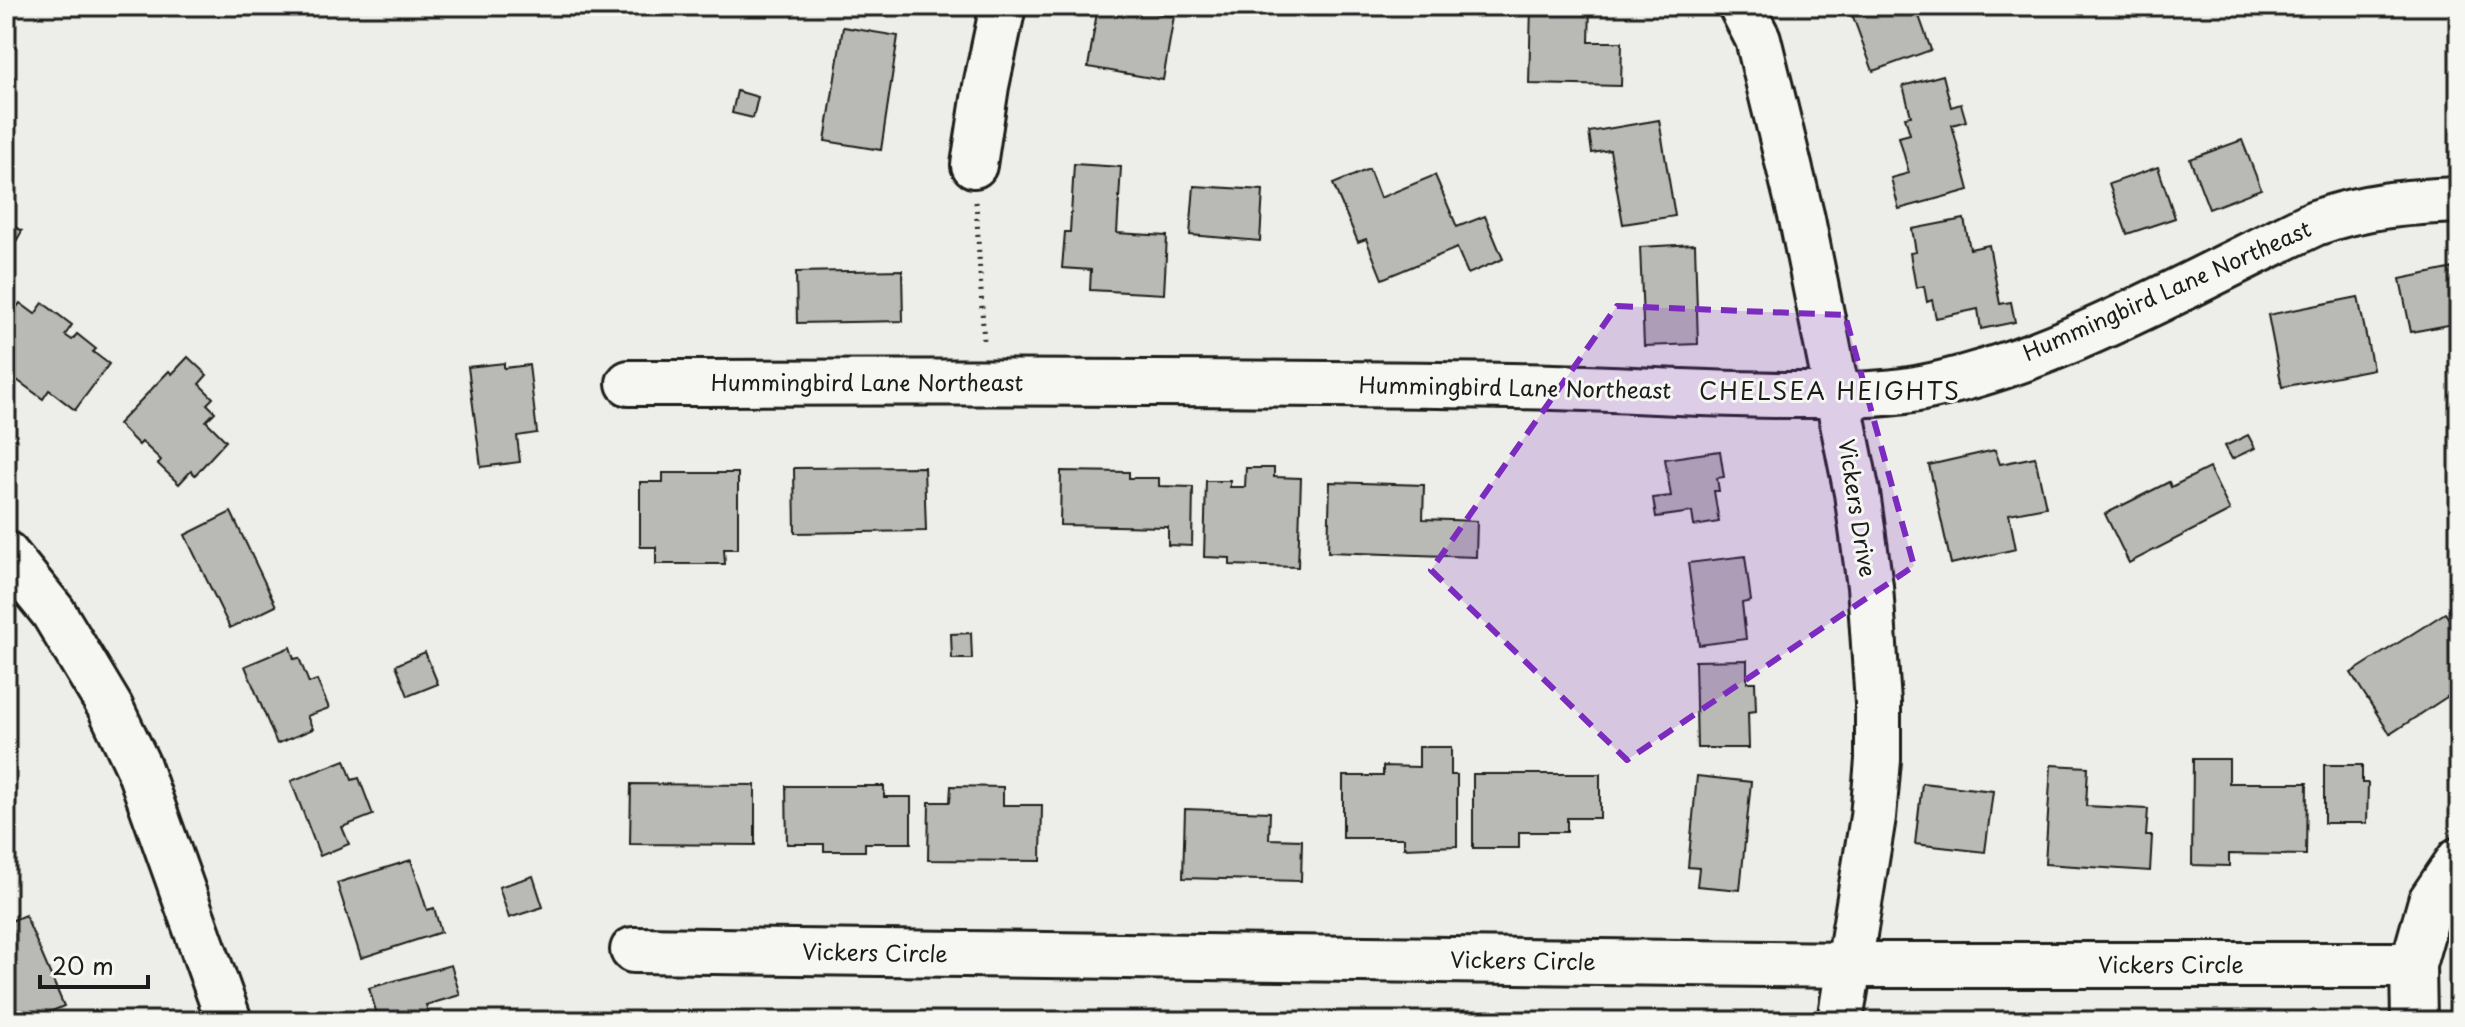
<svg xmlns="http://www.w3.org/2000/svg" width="2465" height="1027" viewBox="0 0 2465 1027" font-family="'Playpen Sans',sans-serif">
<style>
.building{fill:#b9b9b6;stroke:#1c1c1c;stroke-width:2}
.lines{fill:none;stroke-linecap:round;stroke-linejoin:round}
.minor-casing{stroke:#1c1c1c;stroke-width:50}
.path{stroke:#1c1c1c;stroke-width:5;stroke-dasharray:2 6;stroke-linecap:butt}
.minor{stroke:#f6f6f2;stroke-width:44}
.marked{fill:#7b2cbf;fill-opacity:0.2;stroke:#7b2cbf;stroke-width:6;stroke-dasharray:16 10;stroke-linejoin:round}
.labels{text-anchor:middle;stroke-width:6;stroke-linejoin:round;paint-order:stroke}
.street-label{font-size:22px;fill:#1c1c1c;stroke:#f6f6f2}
.neighbourhood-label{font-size:24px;letter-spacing:2px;fill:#1c1c1c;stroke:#f6f6f2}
</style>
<rect width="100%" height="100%" fill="#edede9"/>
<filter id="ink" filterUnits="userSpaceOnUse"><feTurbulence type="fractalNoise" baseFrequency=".0125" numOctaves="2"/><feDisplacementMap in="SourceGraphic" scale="16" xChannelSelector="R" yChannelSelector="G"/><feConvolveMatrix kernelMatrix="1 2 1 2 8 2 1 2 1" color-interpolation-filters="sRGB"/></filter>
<g filter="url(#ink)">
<g class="building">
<path d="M1098,6h59l-1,7 18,3 -11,64 -75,-13z"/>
<path d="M1531,6h59l-1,36h33l-1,44 -92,-2z"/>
<path d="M1849,6h78l1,3 -10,4 13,37 -58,21z"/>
<path d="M843,27l55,9 -17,114 -56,-9z"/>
<path d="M1943,75l8,32 10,-3 5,17 -14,4 17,65 -70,19 -8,-31 18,-5 -10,-36 11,-3 -5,-17 6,-1 -8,-30z"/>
<path d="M737,91l21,6 -5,21 -21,-5z"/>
<path d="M1659,120l16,96 -52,8 -13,-74 -18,3 -3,-21z"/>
<path d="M2242,140l19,49 -52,20 -19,-50z"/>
<path d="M1074,164l47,3 -4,66 50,3 -3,58 -74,-4 1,-20 -29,-2 3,-36h5z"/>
<path d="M2158,167l17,51 -48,16 -18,-50z"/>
<path d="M1369,169l11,29 55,-23 22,52 28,-11 18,43 -35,15 -11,-26 -75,31 -16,-40 -8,3 -25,-58z"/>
<path d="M1194,186l69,4 -3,51 -70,-6z"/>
<path d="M1964,219l6,30 19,-4 11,59 11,-2 4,20 -34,7 -3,-20 -42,9 -4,-18 -5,2 -3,-16 -8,2 -6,-35 6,-1 -4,-23z"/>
<path d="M6,222l16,9 -16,28z"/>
<path d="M1695,244l3,100 -54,2 -4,-99z"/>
<path d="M2459,267v56l-48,9 -11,-53z"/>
<path d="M902,270l1,51 -106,2 -1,-51z"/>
<path d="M2358,297l15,72 -91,18 -14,-72z"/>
<path d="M20,303l15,11 8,-11 29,22 -7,10 7,5 5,-6 19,15 -3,3 16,12 -34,46 -26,-20 -6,9 -37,-27v-50z"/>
<path d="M188,357l19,18 -8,9 14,14 -6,6 8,8 -9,9 20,20 -31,34 -4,-4 -12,13 -21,-20 3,-4 -19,-18 -3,3 -21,-21 51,-53 3,3z"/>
<path d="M504,363v5l25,-3 8,68 -20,3 3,26 -39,5 -13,-100z"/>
<path d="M2248,435l7,13 -23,11 -7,-13z"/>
<path d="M1995,450l5,14 35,-7 11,50 -37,7 7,35 -65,15 -22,-99z"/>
<path d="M1720,451l4,26 -7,1 2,13h-5l5,31 -25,4 -2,-14 -36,5 -3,-19 18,-2 -6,-37z"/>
<path d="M924,467l2,64 -131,2 -1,-65z"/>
<path d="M1246,468h28v9l27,1 -3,89 -68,-2v-7l-26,-1 2,-76h24v6h15z"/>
<path d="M2209,468l21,43 -101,52 -24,-49 64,-32 2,5z"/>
<path d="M1061,471l68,1v6h30v8l34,1 -1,59 -24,-1v-18l-108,-2z"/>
<path d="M663,473h75v76h-14l1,15h-69v-17h-16v-65h23z"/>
<path d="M1330,482l94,3 -1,34 54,2 -1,36 -148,-5z"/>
<path d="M231,512l45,94 -46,22 -45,-93z"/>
<path d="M1745,556l6,45 -9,2 4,36 -47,6 -11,-82z"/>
<path d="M2445,613l14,21v55l-69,45 -39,-61z"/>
<path d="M971,633l1,26h-20l-1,-25z"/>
<path d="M290,647l4,12 5,-1 10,25 8,-3 12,28 -22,8 6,13 -36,15 -32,-78z"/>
<path d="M425,652l13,32 -30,12 -12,-31z"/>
<path d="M1747,660v22h8l1,29 -8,1 1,36h-52l-2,-87z"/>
<path d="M1419,747h32v28h6v71l-53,2v-10h-61v-62h40v-10l36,1z"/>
<path d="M2193,759h36v24h78l-1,72 -77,-1v12l-37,-1z"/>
<path d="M345,760l7,20 7,-2 14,37 -31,12 7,17 -29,12 -29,-75z"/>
<path d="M2051,765l37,2 -2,39 62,3 -2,27h6l-2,35 -105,-7z"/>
<path d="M2324,765h38v18h6l-1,40h-43z"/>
<path d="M1473,774h127v44h-33v14h-48v16h-46z"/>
<path d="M1697,776l54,6 -11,108 -43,-4 2,-18 -11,-1z"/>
<path d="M1922,783l71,8 -8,61 -70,-8z"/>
<path d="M631,784l124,1v60l-125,-1z"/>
<path d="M786,786h98v11h27v46h-46v8h-41v-7h-37z"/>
<path d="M951,786l52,1v18h39l-1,56 -113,-1 1,-58h21z"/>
<path d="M1185,809l85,3 -1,27 33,1 -1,41 -118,-3z"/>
<path d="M411,860l16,50 7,-2 7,24 -80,26 -24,-75z"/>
<path d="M533,876l10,31 -34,11 -10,-31z"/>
<path d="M25,915l39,91 -35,15h-23v-98z"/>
<path d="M451,965l9,30 -34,10 5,16h-52l-10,-33z"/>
</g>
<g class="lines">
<g class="minor-casing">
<g id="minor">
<path d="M1741,6l17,33 44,180 55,274 13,93 8,117v57l-5,57 -33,204"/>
<path d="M974,165l12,-79 17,-80"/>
<path d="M629,383c294,-1 588,-1 882,3 95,1 190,9 285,9 41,0 81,1 121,-6 136,-26 273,-107 398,-166 50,-18 92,-21 144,-23"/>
<path d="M6,554l47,58 57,95 28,59 91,255"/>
<path d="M633,950l1216,15h564"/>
<path d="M2414,1021l-1,-56 18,-64 28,-41"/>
</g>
</g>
<path class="path" d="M976,202l8,142"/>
<use href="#minor" class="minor"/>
</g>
</g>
<path class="marked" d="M1617,306l228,9 69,251 -287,194 -196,-190z"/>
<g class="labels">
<g class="street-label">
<text transform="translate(2167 291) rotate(-24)" y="8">Hummingbird Lane Northeast</text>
<text x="867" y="391">Hummingbird Lane Northeast</text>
<text transform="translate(1515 388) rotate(1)" y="8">Hummingbird Lane Northeast</text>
<text transform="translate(1857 508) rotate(81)" y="8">Vickers Drive</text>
<text transform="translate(875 953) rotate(1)" y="8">Vickers Circle</text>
<text transform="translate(1523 961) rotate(1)" y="8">Vickers Circle</text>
<text x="2171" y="973">Vickers Circle</text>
</g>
<g class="neighbourhood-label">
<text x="1830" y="400">CHELSEA HEIGHTS</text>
</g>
</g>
<rect width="2465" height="1027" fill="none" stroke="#f6f6f2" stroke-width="32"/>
<rect x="16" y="16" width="2433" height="995" fill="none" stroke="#1c1c1c" stroke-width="3" filter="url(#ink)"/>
<path d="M40 975v12h108v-12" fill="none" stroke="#1c1c1c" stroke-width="4"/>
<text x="52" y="975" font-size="24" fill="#1c1c1c" stroke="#f6f6f2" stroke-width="6" paint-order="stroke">20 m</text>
</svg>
